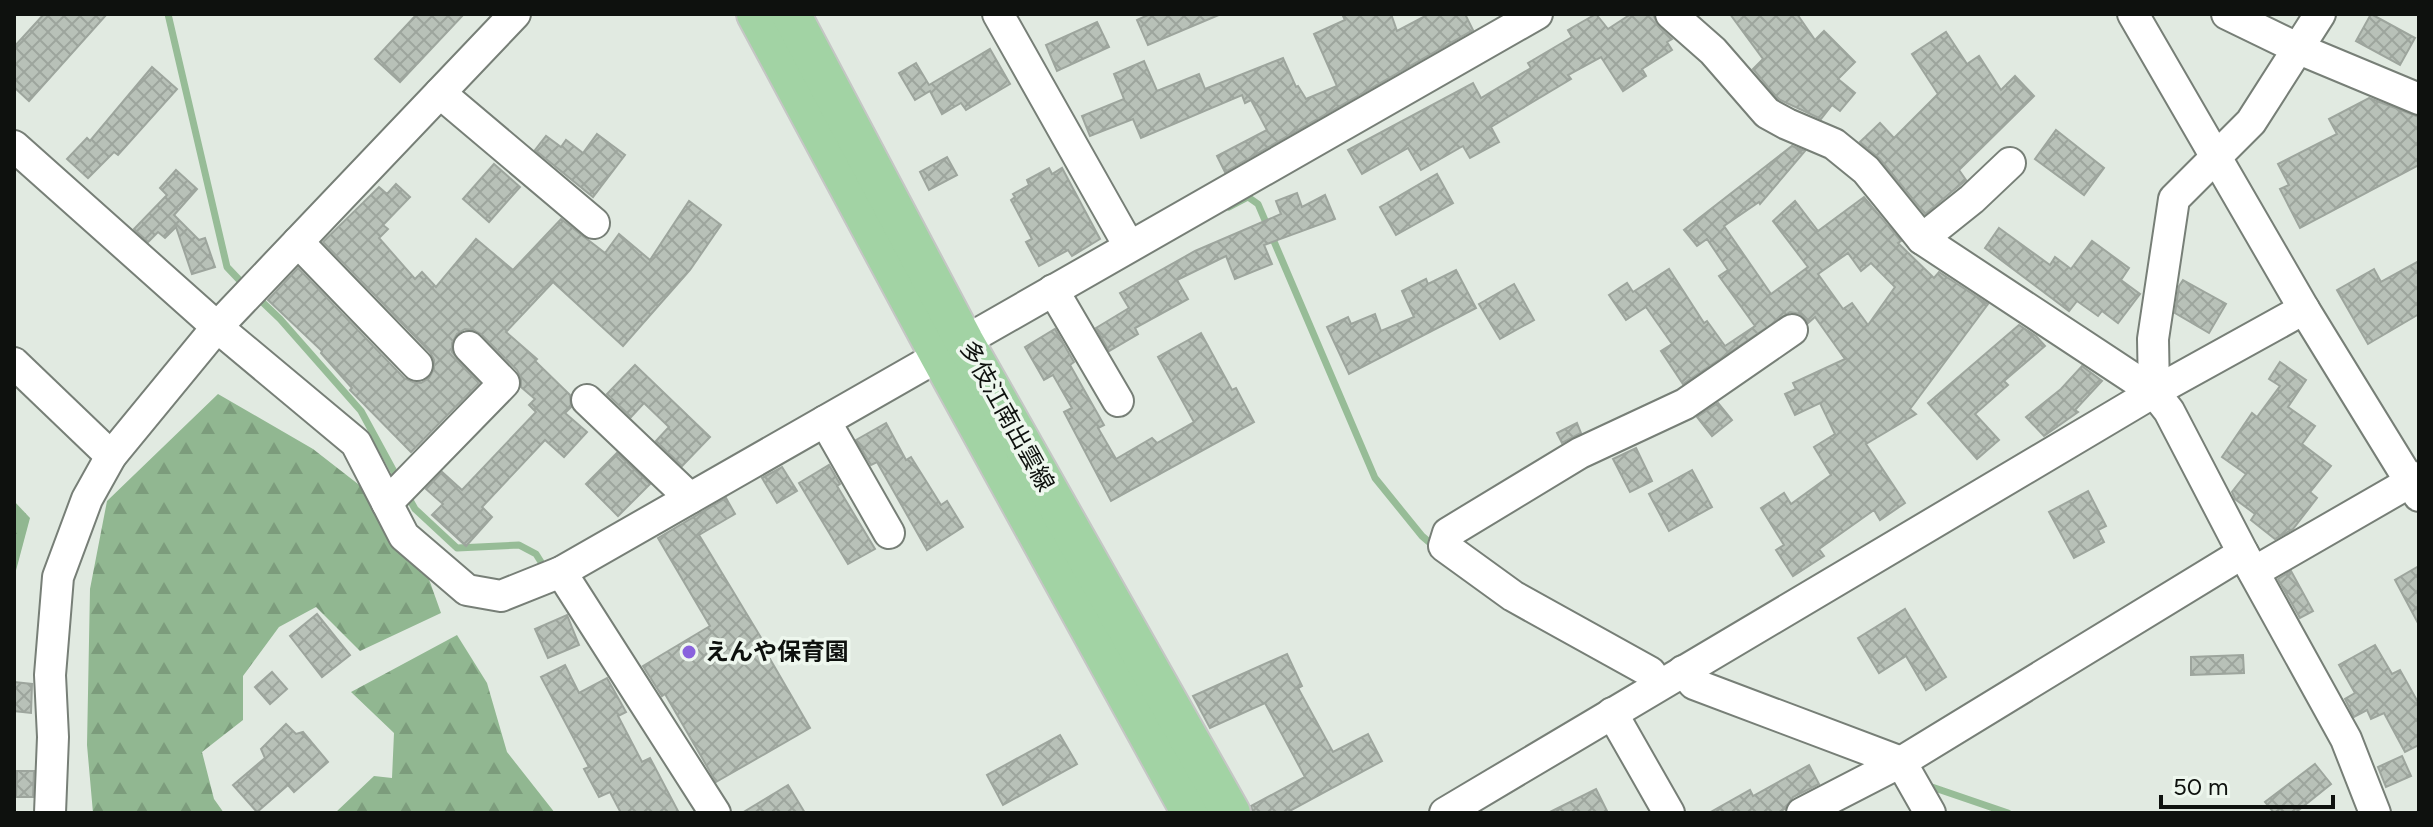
<svg xmlns="http://www.w3.org/2000/svg" width="2433" height="827" viewBox="0 0 2433 827" font-family="Figtree,'Noto Sans JP',sans-serif">
<style>
.forest{fill:url(#forest-firs)}
.lines{fill:none;stroke-linecap:round;stroke-linejoin:round}
.stream{stroke:#97bc97;stroke-width:7}
.building{fill:url(#building-cross-hatch);stroke:#9da59d;stroke-width:2;fill-rule:evenodd}
.minor-casing{stroke:#777f77;stroke-width:34}
.major-casing{stroke:#c5c6c5;stroke-width:42}
.minor{stroke:#fff;stroke-width:30}
.major{stroke:#a2d3a4;stroke-width:38}
.poi-dot{fill:#8962dd;stroke:#eef7ee;stroke-width:3}
.labels{text-anchor:middle;stroke-width:7;stroke-linejoin:round;paint-order:stroke}
.street-label{font-size:24px;fill:#0e110e;stroke:#eef7ee}
.poi-label{font-size:24px;font-weight:bold;fill:#0e110e;stroke:#eef7ee;text-anchor:start}
</style>
<defs>
<pattern id="forest-firs" width="22" height="20" patternUnits="userSpaceOnUse" patternTransform="scale(2)"><rect width="22" height="20" fill="#91b791"/><path d="M5 1l3.5 6h-7zM16 11l3.5 6h-7z" fill="#7c9c7c"/></pattern>
<pattern id="building-cross-hatch" width="8" height="8" patternUnits="userSpaceOnUse" patternTransform="scale(2)"><rect width="8" height="8" fill="#b8c1b8"/><path d="M0 0l8 8M0 8l8-8" fill="none" stroke="#9da59d"/></pattern>
</defs>
<rect width="100%" height="100%" fill="#e1eae1"/>
<g class="forest">
<path d="M218,394l95,55 54,42 58,77 16,45 -81,38 -44,-44 -37,20 -36,49v44l-41,32 12,47 10,14h-131l-6,-68 3,-156 17,-88z"/>
<path d="M14,501l16,17 -16,60z"/>
<path d="M457,635l30,48 20,69 48,61h-220l39,-37 18,2 2,-45 -43,-41z"/>
</g>
<g class="lines">
<g class="stream">
<path d="M168,14l59,253 18,19"/>
<path d="M1229,207l19,-10 10,7 117,274 47,58 14,12"/>
<path d="M257,297l23,22 81,92 37,68"/>
<path d="M406,493l9,16 42,39 62,-3 17,9 10,16"/>
<path d="M1926,785l82,28"/>
</g>
</g>
<g class="building">
<path d="M44,14h63l-78,87 -15,-14v-40z"/>
<path d="M417,14h47l-64,68 -25,-23z"/>
<path d="M1150,14h71l-73,31 -11,-25z"/>
<path d="M1342,14h49l6,17 32,-17h36l8,16 -248,142 -8,-16 50,-26 -16,-30 -6,3 -3,-8 -101,43 -8,-19 -43,17 -8,-20 42,-17 -10,-25 30,-13 13,30 42,-17 6,15 78,-31 13,29 2,-1 8,13 31,-13 -23,-52 31,-14z"/>
<path d="M1596,14l12,15 23,-15h22l6,13 13,12 -5,3 5,8 -30,19 4,7 -23,15 -22,-34 -33,18 3,4 -80,48 8,15 -29,16 -7,-12 -42,24 -13,-22 -46,26 -14,-24 125,-67 8,15 50,-30 -3,-5 44,-26 -4,-7z"/>
<path d="M1730,14h67l18,26 9,-9 31,31 -17,17 17,14 -15,18 -8,-6 -11,14 -43,-20 -25,-30 10,-10z"/>
<path d="M2371,14l44,24 -15,27 -44,-24z"/>
<path d="M1097,22l12,25 -52,24 -11,-26z"/>
<path d="M1946,32l21,32 12,-8 22,34 14,-14 19,20 -75,74 7,10 -41,34 -45,-55 -20,-17 20,-19 14,15 44,-44 -26,-40z"/>
<path d="M990,49l20,35 -44,26 -5,-7 -19,11 -12,-23 -15,9 -16,-27 17,-10 13,22z"/>
<path d="M152,67l25,22 -59,66 -4,-3 -26,26 -21,-19 20,-21 3,3z"/>
<path d="M2369,98l50,19v48l-119,63 -20,-39 9,-4 -11,-21 59,-30 -8,-15z"/>
<path d="M2056,130l48,38 -20,27 -49,-36z"/>
<path d="M597,134l28,21 -32,42 -58,-47 11,-14 15,11 5,-7 17,13z"/>
<path d="M1792,146l13,5 -45,53 -1,-2 -35,24 47,68 37,-27 -35,-46 22,-20 23,30 46,-34 37,44 -3,2 36,35 5,-6 49,32 -78,105 6,5 -50,30 39,59 -25,17 -6,-10 -55,39 5,7 -31,20 -17,-26 8,-5 -23,-37 23,-15 7,11 40,-29 -17,-28 21,-13 -15,-31 -25,12 -10,-21 11,-5 -3,-6 52,-24 -30,-42 -7,6 -8,-9 -10,-2 -107,72 -22,-33 11,-7 -26,-37 -20,13 -17,-25 18,-12 6,9 36,-23 35,54 3,-2 18,25 30,-20 -36,-50 9,-6 -21,-31 -10,7 -13,-16zM1848,253l13,18 10,-8 24,24 -27,38 -16,-22 -9,6 -25,-35z"/>
<path d="M947,157l10,18 -28,15 -9,-18z"/>
<path d="M494,164l26,23 -31,35 -26,-23z"/>
<path d="M1049,168l3,6 10,-6 38,71 -28,17 -4,-6 -29,16 -13,-24 6,-3 -21,-39 4,-3 -2,-3 16,-9 -2,-5z"/>
<path d="M176,170l21,19 -23,26 25,25 6,-2 10,29 -23,7 -16,-47 -11,11 -7,-6 -10,10 -14,-13 33,-34 -7,-7z"/>
<path d="M1437,174l16,29 -57,32 -16,-28z"/>
<path d="M396,184l14,13 -27,28 5,4 -9,9 36,41 7,-7 14,15 40,-48 37,31 48,-51 44,34 14,-19 31,26 39,-59 32,24 -31,45 -67,76 -70,-64 -47,50 31,27 -2,2 35,34 1,12 -6,6 22,19 -23,25 -19,-17 -63,67 10,10 -26,29 -34,-31 11,-11 -17,-15 16,-17 20,18 74,-78 -7,-7 6,-6 -14,-12v-9l-4,-8 -36,-36 -8,-4 -8,-1 -8,5 -5,9v9l27,31 -68,69 -61,-62 2,-2 -31,-35 1,-2 -54,-51 30,-32 106,110 9,4 8,1 8,-5 5,-9v-9l-4,-8 -107,-110 56,-55 8,7z"/>
<path d="M1297,193l5,14 23,-12 10,24 -71,26 8,19 -37,15 -9,-23 -49,24 11,19 -53,29 3,6 -29,17 -13,-23 33,-20 -9,-15 75,-42 86,-37 -5,-13z"/>
<path d="M1999,228l51,37 5,-8 16,12 21,-28 37,27 -8,12 19,14 -22,29 -16,-12 -4,5 -21,-15 -8,10 -84,-63z"/>
<path d="M2419,261v53l-51,30 -31,-54 37,-21 7,13z"/>
<path d="M1456,270l20,38 -127,66 -22,-47 21,-10 3,7 24,-10 6,17 33,-14 -12,-26 24,-12 2,5z"/>
<path d="M2183,280l43,24 -17,29 -34,-20 4,-27z"/>
<path d="M1514,284l20,36 -34,19 -21,-35z"/>
<path d="M2019,325l17,11 9,10 -41,35 4,4 -33,29 24,26 -22,19 -49,-56z"/>
<path d="M1055,329l19,33 -4,3 34,60 -6,3 18,31 36,-21 5,5 37,-21 -36,-65 43,-24 31,57 4,-2 18,34 -143,79 -47,-89 8,-4 -19,-33 -9,5 -19,-33z"/>
<path d="M2280,362l26,18 -18,27 27,19 -13,18 29,22 -21,26 7,6 -24,31 -18,10 -24,-19 4,-6 -20,-15 -3,-7 14,-18 -24,-17 30,-44 5,4 23,-31 -11,-7z"/>
<path d="M635,365l75,72 -28,29 -26,-25 13,-14 -25,-24 -13,14 -24,-23z"/>
<path d="M2082,366l20,15 -27,29 3,2 -34,24 -18,-19 35,-28z"/>
<path d="M1718,403l14,17 -20,16 -15,-19z"/>
<path d="M886,423l20,37 5,-3 30,48 6,-4 16,26 -36,23 -50,-88 -6,3 -15,-25z"/>
<path d="M1577,423l4,10 -19,10 -5,-10z"/>
<path d="M1636,448l16,33 -22,11 -17,-33z"/>
<path d="M617,453l33,31 -32,32 -32,-32z"/>
<path d="M829,465l11,19 -3,2 38,63 -27,15 -49,-81z"/>
<path d="M782,467l15,24 -20,12 -15,-25z"/>
<path d="M1692,470l20,37 -43,24 -20,-37z"/>
<path d="M2088,491l18,35 -8,4 6,12 -30,16 -25,-46z"/>
<path d="M726,498l9,16 -36,21 67,111 -3,1 47,81 -94,54 -51,-88 -3,2 -19,-30 67,-40 -52,-88z"/>
<path d="M2419,566v59l-24,-45z"/>
<path d="M2291,571l22,40 -13,7 -22,-39z"/>
<path d="M1905,609l41,68 -20,13 -20,-34 -27,17 -21,-35z"/>
<path d="M317,614l33,41 -28,22 -32,-41z"/>
<path d="M567,615l12,30 -31,13 -13,-29z"/>
<path d="M2375,645l17,29 8,-4 19,34v41l-14,7 -21,-39 -13,6 -4,-9 -13,7 -9,-18 10,-6 -16,-28z"/>
<path d="M1287,654l15,32 -4,2 35,64 35,-18 14,27 -96,52h-33l-2,-7 54,-29 -40,-74 -55,25 -17,-32z"/>
<path d="M2243,655l1,18 -53,2v-18z"/>
<path d="M565,665l14,28 28,-15 19,34 -8,4 24,46 8,-4 29,55h-58l-11,-21 -11,5 -15,-28 5,-2 -48,-90z"/>
<path d="M272,672l15,17 -17,15 -15,-17z"/>
<path d="M14,682l18,2 -1,29 -17,-2z"/>
<path d="M286,724l10,10 7,-2 25,30 -34,30 -6,-7 -31,27 -24,-27 32,-27 -4,-9z"/>
<path d="M1060,735l17,29 -74,41 -16,-30z"/>
<path d="M2402,756l9,20 -25,11 -8,-20z"/>
<path d="M2315,764l16,20 -36,29h-21l-9,-11z"/>
<path d="M1809,765l10,19 -26,13 -8,12 -8,4h-68l41,-23 3,6z"/>
<path d="M17,771h17l-1,26h-17z"/>
<path d="M788,785l17,28h-63z"/>
<path d="M1596,789l12,24h-60z"/>
</g>
<g class="lines">
<g class="minor-casing">
<g id="minor">
<path d="M998,14l131,232"/>
<path d="M1671,14l42,37 54,62 20,11 47,20 32,26 56,69 232,153 15,19 74,142 103,186 29,74"/>
<path d="M2133,14l171,295 115,187"/>
<path d="M2227,14l72,35 120,50"/>
<path d="M440,93l154,130"/>
<path d="M14,146l203,181 139,116 48,93 63,54 34,6 60,-24 976,-558"/>
<path d="M1922,239l50,-40 38,-36"/>
<path d="M298,242l119,123"/>
<path d="M1053,290l65,111"/>
<path d="M14,363l97,93"/>
<path d="M2154,392l-1,-53 21,-140 77,-77 69,-108"/>
<path d="M587,400l103,98"/>
<path d="M825,421l64,112"/>
<path d="M387,503l117,-120 -35,-36"/>
<path d="M561,572l154,241"/>
<path d="M2254,572l165,-95"/>
<path d="M1683,671l11,13 207,78 29,51"/>
<path d="M1659,685l-9,-13 -137,-76 -69,-50 4,-13 132,-80 105,-49 107,-74"/>
<path d="M1612,713l57,100"/>
<path d="M50,813l3,-76 -3,-62 8,-98 29,-78 24,-43 106,-129 298,-313"/>
<path d="M1445,813l709,-421 150,-83"/>
<path d="M1802,813l99,-51 342,-209"/>
</g>
</g>
<g class="major-casing">
<g id="major">
<path d="M756,14l183,341 252,458"/>
<path d="M791,14l173,327 267,472"/>
</g>
</g>
<use href="#minor" class="minor"/>
<use href="#major" class="major"/>
</g>
<circle class="poi-dot" cx="689" cy="652" r="8"/>
<g class="labels">
<g class="street-label">
<text transform="translate(1007 416) rotate(61)" y="8">多伎江南出雲線</text>
</g>
<g class="poi-label">
<text x="705" y="660">えんや保育園</text>
</g>
</g>
<rect width="2433" height="827" fill="none" stroke="#0e110e" stroke-width="32"/>
<path d="M2161 795v12h172v-12" fill="none" stroke="#0e110e" stroke-width="4"/>
<text x="2173" y="795" font-size="24" fill="#0e110e" stroke="#eef7ee" stroke-width="6" paint-order="stroke">50 m</text>
</svg>
